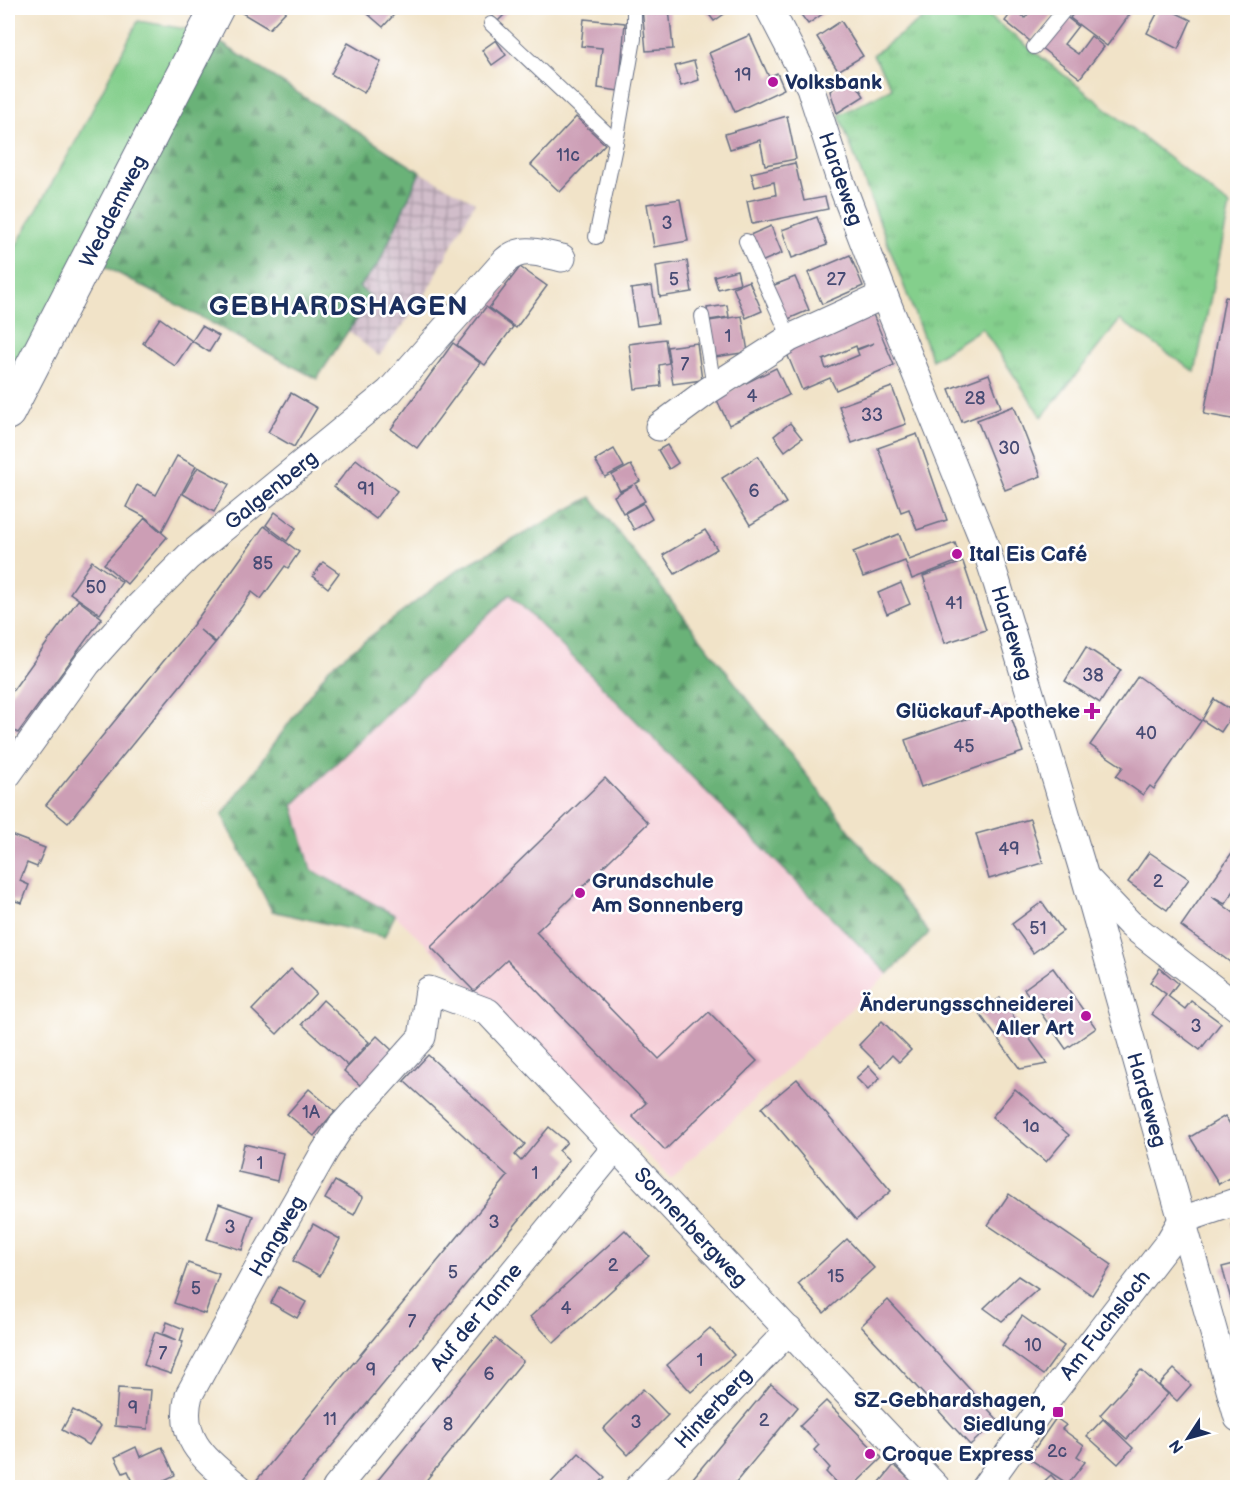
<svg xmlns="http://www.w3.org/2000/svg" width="1245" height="1495" viewBox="0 0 1245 1495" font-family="'Balsamiq Sans',sans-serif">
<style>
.built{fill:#f6cfd8}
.industrial{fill:url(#industrial-grid)}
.grass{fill:#84cf8c;stroke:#507f75;stroke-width:1.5}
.forest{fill:url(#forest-firs);stroke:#43706b;stroke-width:1.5}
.park{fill:url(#park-tufts);stroke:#507f75;stroke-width:1.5}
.building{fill:#cc9eb5;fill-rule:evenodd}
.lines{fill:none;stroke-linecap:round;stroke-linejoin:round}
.lane-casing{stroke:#666e83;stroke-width:16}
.street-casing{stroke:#666e83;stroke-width:29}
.secondary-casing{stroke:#666e83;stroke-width:35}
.lane{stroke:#fff;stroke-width:14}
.street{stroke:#fff;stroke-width:27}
.secondary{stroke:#fff;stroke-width:33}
.poi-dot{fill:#b5179e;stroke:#fff;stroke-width:2}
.labels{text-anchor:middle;stroke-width:5;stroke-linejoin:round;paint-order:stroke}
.number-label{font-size:18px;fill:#474b74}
.poi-label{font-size:21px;font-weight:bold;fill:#1b2f5e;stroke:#fff;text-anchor:start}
.street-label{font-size:21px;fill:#1b2f5e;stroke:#fff}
.district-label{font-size:27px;font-weight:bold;letter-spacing:1.5px;fill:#1b2f5e;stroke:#fff}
</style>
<defs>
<pattern id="industrial-grid" width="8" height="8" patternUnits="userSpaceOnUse" patternTransform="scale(1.5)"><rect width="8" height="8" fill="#d1bdca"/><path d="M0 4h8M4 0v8" fill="none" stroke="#a99aa7"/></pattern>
<pattern id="forest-firs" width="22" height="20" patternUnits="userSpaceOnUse" patternTransform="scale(1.5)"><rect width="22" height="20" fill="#6bb278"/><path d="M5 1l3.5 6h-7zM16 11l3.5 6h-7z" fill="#579166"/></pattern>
<pattern id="park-tufts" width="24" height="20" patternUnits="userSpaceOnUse" patternTransform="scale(1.5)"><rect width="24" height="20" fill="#84cf8c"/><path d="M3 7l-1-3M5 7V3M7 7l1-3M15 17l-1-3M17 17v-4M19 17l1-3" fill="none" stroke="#71b27b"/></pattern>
</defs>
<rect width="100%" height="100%" fill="#fff"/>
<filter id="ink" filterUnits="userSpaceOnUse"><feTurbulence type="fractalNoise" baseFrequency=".0167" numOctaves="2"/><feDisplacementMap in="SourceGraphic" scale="12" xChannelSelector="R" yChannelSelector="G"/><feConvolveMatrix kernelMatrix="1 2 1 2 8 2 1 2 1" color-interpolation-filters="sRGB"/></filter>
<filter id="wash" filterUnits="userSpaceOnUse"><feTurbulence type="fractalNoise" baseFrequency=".008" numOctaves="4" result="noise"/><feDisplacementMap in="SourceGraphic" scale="24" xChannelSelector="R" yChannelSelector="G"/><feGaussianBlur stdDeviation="1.35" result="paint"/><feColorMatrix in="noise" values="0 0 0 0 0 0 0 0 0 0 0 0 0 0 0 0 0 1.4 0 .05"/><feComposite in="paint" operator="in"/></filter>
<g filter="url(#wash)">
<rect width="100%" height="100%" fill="#f1e3c8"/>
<path class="built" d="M510,593l378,381 -217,204 -276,-263 -84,-45 -18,-65z"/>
<path class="industrial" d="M420,172l55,30 -53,99 -43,55 -31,-25 25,-32 -14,-11 20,-25z"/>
<path class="grass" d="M138,21l66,11 -196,360v-132l72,-126z"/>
<g class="forest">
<path d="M204,32l216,140 -41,91 -20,24 14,12 -25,32 -31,48 -228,-121z"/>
<path d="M591,497l338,436 -41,41 -378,-380 -217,211 18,65 84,45 -11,22 -112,-26 -50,-96 107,-147 130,-99z"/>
</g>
<path class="park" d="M937,8h42l251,198 -35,166 -75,-52 -78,97 -60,-89 -50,32 -93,-245 53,-27 -19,-33z"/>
<g id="blocks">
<g class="building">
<path d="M238,8h51l-20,21 -32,-19z"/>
<path d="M361,8h39l-17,19z"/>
<path d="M484,8h27l-13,13z"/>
<path d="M642,8h27l4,41 -27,2z"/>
<path d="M704,8h29l-19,13z"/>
<path d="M796,8h35l-23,16z"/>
<path d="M1033,8h24l-27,33 -25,-20 9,-12 11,9z"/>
<path d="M1078,8h43l9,6 -23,32 -37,-28z"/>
<path d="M1160,8h6l25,12 -13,29 -31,-16z"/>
<path d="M1065,16l13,10 -14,18 14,10 13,-18 13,11 -24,31 -40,-31z"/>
<path d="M584,19l41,4 -6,68 -21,-3 4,-40 -21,-2z"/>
<path d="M841,21l22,35 -25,15 -21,-34z"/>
<path d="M750,35l19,42 8,-4 7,16 -49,23 -26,-59z"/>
<path d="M496,40l10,15 -14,10 -10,-15z"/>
<path d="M348,43l33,19 -17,31 -33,-19z"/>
<path d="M694,61l5,19 -18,6 -6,-20z"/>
<path d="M851,76l13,20 -27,17 -7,-22z"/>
<path d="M787,116l9,43 -31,6 -5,-25 -30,9 -5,-15z"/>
<path d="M576,117l29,27 -45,48 -29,-27z"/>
<path d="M795,163l9,38 21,-4 3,12 -76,15 -5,-23 29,-6 -2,-13 -19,5 -4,-14z"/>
<path d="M680,199l8,42 -34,6 -7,-43z"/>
<path d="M817,217l10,28 -35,13 -10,-28z"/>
<path d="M771,226l11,27 -21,9 -11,-27z"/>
<path d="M850,255l13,31 -41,18 -14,-31z"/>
<path d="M687,261l5,31 -32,5 -4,-31z"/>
<path d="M520,267l27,19 -31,42 -27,-20z"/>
<path d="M737,270l3,13 -22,6 -4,-13z"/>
<path d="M795,277l14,33 -23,10 -14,-34z"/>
<path d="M749,281l13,30 -16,7 -13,-31z"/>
<path d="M652,286l6,37 -21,3 -6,-37z"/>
<path d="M1225,297l13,2v121l-34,-6z"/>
<path d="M727,305l2,12 -20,3 -2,-12z"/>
<path d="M486,307l27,20 -28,38 -28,-20z"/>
<path d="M872,312l22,53 -58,25 -6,-12 -28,12 -17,-41zM874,343l-17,7 2,5 -33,14 -3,-9 33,-14 1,3z"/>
<path d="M742,316l6,36 -33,5 -6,-36z"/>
<path d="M160,318l32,23 -17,25 -32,-23z"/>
<path d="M202,326l17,10 -10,16 -17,-11z"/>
<path d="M665,339l4,24 -10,2 2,21 -26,3 -6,-45z"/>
<path d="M453,343l27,20 -63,85 -26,-19z"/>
<path d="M697,343l5,37 -29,4 -6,-37z"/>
<path d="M776,368l13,27 -60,30 -13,-27z"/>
<path d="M989,374l12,33 -39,15 -13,-33z"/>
<path d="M892,387l14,37 -54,19 -13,-37z"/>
<path d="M291,393l26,15 -23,39 -26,-15z"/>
<path d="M1014,406l27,70 -36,14 -28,-70z"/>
<path d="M790,423l12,15 -17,13 -11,-15z"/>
<path d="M917,434l30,86 -30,10 -8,-21 -8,3 -23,-64z"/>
<path d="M667,445l11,18 -9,6 -11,-19z"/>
<path d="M614,449l10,18 -19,10 -10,-17z"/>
<path d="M177,456l19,10 -34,65 -17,-14 -19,-10 11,-22 19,10z"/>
<path d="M758,456l28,47 -36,22 -28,-47z"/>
<path d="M356,459l41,32 -21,28 -42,-32z"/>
<path d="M631,465l9,16 -5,3 10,17 -22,12 -9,-17 19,-11 -13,6 -8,-16z"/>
<path d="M198,467l31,17 -15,28 -31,-18z"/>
<path d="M643,503l9,16 -18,11 -9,-17z"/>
<path d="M275,512l21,16 -9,13 -21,-16z"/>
<path d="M145,518l22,19 -40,47 -23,-20z"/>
<path d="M264,526l35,26 -11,16 -3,-2 -24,33 -9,-7 -36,50 -16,-12 15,13 -147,180 -22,-18 147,-180z"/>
<path d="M705,530l12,19 -42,25 -12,-19z"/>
<path d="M899,534l10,26 46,-17 6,17 -49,19 -7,-18 -42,16 -10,-25z"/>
<path d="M92,561l30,21 -22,32 -30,-21z"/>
<path d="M323,562l16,11 -11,15 -15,-12z"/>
<path d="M963,562l23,68 -41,13 -22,-67z"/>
<path d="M901,583l9,21 -23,10 -9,-21z"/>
<path d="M78,600l24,18 -84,115 -10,-7v-29z"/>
<path d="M1086,647l35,23 -21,33 -35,-22z"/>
<path d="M1138,676l63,45 -47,68 -4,-3 -7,9 -27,-19 7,-9 -33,-22z"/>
<path d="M1214,699l20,13 -13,20 -19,-12z"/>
<path d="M1007,705l16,47 -102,35 -16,-47z"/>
<path d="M605,778l43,45 -112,109 123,127 50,-47 48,49 -92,89 -33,-34 14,-13 -139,-143 -33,31 -43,-44z"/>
<path d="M1030,819l13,44 -54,16 -13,-45z"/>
<path d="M8,834l37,14 -8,19 -10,-4 -7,18 9,4 -7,18 -10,-3 -4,12z"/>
<path d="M1238,844v41l-13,19 -13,-7 26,19v35l-8,11 -49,-36z"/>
<path d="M1149,852l40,27 -22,31 -39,-28z"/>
<path d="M1042,902l21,29 -30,22 -21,-29z"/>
<path d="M1053,968l43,60 -30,21 -42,-60z"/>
<path d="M1160,968l18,15 -10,13 17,13 6,-8 30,22 -21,27 -48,-36 14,-20 -16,-12z"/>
<path d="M291,969l25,24 -39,41 -25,-24z"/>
<path d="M1000,998l48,66 -28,5 -41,-56z"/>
<path d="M323,1000l46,42 -21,24 -46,-42z"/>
<path d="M882,1021l29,29 -12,12 -7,-7 -11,12 -22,-22z"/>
<path d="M377,1036l16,15 -32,35 -17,-15z"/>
<path d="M428,1055l97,89 -10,11 6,6 28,-34 18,15 -8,9 10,9 -272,328h-36l-6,-6 253,-306 -104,-95z"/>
<path d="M869,1066l11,12 -12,12 -12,-12z"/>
<path d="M797,1079l94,112 -35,29 -94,-112z"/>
<path d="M309,1089l26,22 -21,25 -27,-22z"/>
<path d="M1015,1089l54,46 -23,27 -54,-45z"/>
<path d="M1225,1116l13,21v36l-19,11 -29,-47z"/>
<path d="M244,1144l39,9 -6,28 -39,-9z"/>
<path d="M335,1181l28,16 -9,18 -29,-16z"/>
<path d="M1009,1194l103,71 -20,30 -104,-70z"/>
<path d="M219,1204l34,12 -11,34 -35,-11z"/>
<path d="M1238,1215v26l-1,1 -5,-17z"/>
<path d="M313,1224l27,15 -20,37 -27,-15z"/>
<path d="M625,1230l24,26 -95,87 -24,-26z"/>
<path d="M847,1239l27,29 -50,45 -26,-29z"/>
<path d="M188,1263l31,11 -14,40 -31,-11z"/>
<path d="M1238,1263v58h-1l-15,-54z"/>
<path d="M1018,1276l20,13 -36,32 -18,-13z"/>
<path d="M279,1287l27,15 -9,16 -26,-15z"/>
<path d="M888,1300l110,120 -28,25 -109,-119z"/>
<path d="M1022,1316l42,30 -21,29 -41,-30z"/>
<path d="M167,1322l17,7 -4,12 3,1 -12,32 -27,-9 11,-33 21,8 -13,-6z"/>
<path d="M710,1328l24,27 -43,37 -24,-27z"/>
<path d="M495,1338l28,23 -103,127h-45l-2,-2z"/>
<path d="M1174,1369l17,16 -14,16 -18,-16z"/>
<path d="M1141,1370l27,24 -41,45 -27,-24z"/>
<path d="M771,1384l27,23 -67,81h-39l-4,-4z"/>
<path d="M118,1388l33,2 -3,39 -33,-3z"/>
<path d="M643,1389l25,26 -40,40 -25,-26z"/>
<path d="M826,1401l56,57 -31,30h-10l-15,-16 4,-4 -16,-18 5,-5 -19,-19z"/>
<path d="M73,1410l28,16 -12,19 -27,-15z"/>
<path d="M1056,1418l10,7 -4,4 22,16 -7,11 8,6 -17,22 -40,-26z"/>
<path d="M1103,1419l30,29 -15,16 -31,-28z"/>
<path d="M136,1447l4,10 22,-10 13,28 -27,13h-12l-8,-17 -5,2 -8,-16z"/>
<path d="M579,1453l26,24 -10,11h-49z"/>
<path d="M894,1465l25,23h-44z"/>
<path d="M1051,1475l12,13h-26z"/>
<path d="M177,1480l10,8h-16z"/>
</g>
</g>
</g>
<g filter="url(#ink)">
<use href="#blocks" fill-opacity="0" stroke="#666e83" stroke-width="1.5"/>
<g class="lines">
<g class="lane-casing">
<g id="lane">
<path d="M491,24l125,118"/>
<path d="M1034,47l32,-39"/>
<path d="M596,237l20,-95 18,-103v-31"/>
<path d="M746,241l44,97"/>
<path d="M702,316l12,71"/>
</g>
</g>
<g class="street-casing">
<g id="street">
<path d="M769,8l41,79 30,93 44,115 98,242 15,46 88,294 153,541"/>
<path d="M659,427l50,-37 81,-52 94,-43"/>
<path d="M8,774l79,-110 53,-59 48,-48 201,-165 117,-132c17,-15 36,-6 56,-2"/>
<path d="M1088,880l42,44 108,84"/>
<path d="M1182,1220l56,-19"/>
<path d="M239,1488c-31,-27 -62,-47 -50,-93l76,-139 60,-105 15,-23 82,-91 7,-47 59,22 449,476"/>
<path d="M336,1488l280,-341"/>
<path d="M638,1488l151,-158"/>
<path d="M984,1488l63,-88 122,-158 13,-22"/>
</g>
</g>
<g class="secondary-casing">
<path id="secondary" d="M8,413l209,-405"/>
</g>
<use href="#lane" class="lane"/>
<use href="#street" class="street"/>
<use href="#secondary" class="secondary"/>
</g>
</g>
<g class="poi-dot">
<circle cx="773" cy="82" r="6"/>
<circle cx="957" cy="554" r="6"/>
<path d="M1089 702h6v6h6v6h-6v6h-6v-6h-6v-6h6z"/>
<circle cx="580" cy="893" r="6"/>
<circle cx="1086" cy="1016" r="6"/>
<rect x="1052" y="1406" width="12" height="12" rx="3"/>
<circle cx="870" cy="1454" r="6"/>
</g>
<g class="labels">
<g class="number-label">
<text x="743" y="81">19</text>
<text x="568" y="161">11c</text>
<text x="667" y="229">3</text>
<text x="674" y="285">5</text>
<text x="836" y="285">27</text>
<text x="728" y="342">1</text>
<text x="685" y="370">7</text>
<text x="752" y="402">4</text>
<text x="975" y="404">28</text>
<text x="872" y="421">33</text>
<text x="1009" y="454">30</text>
<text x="366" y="495">91</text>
<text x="754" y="497">6</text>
<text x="263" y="569">85</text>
<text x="96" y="593">50</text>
<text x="954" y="609">41</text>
<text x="1093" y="681">38</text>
<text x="1146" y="739">40</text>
<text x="964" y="752">45</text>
<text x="1009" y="855">49</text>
<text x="1158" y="887">2</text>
<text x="1038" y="934">51</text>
<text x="1196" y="1032">3</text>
<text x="311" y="1118">1A</text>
<text x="1031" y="1132">1a</text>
<text x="260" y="1169">1</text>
<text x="535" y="1179">1</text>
<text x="494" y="1228">3</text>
<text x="230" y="1233">3</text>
<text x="613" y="1271">2</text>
<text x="453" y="1278">5</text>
<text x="836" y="1282">15</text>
<text x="196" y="1294">5</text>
<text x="566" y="1314">4</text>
<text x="412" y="1327">7</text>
<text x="1033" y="1351">10</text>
<text x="163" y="1359">7</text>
<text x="700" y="1366">1</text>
<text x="371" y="1376">9</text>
<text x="489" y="1380">6</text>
<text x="133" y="1414">9</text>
<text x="330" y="1425">11</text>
<text x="764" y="1426">2</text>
<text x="636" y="1428">3</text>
<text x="448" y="1430">8</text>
<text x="1057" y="1457">2c</text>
</g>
<g class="poi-label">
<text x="785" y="89">Volksbank</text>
<text x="969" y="561">Ital Eis Café</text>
<text x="1080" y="718" text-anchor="end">Glückauf-Apotheke</text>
<text x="592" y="888">Grundschule<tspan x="592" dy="24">Am Sonnenberg</tspan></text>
<text x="1074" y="1011" text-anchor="end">Änderungsschneiderei<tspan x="1074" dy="24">Aller Art</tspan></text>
<text x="1046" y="1407" text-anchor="end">SZ-Gebhardshagen,<tspan x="1046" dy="24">Siedlung</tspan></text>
<text x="882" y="1461">Croque Express</text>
</g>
<g class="street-label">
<text transform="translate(841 179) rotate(71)" y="7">Hardeweg</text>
<text transform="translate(113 211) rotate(-63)" y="7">Weddemweg</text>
<text transform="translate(271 490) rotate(-39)" y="7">Galgenberg</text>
<text transform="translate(1012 633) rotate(73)" y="7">Hardeweg</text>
<text transform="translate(1147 1100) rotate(74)" y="7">Hardeweg</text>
<text transform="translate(691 1227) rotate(47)" y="7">Sonnenbergweg</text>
<text transform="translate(277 1236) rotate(-60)" y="7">Hangweg</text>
<text transform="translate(476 1317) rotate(-51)" y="7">Auf der Tanne</text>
<text transform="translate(1105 1325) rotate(-52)" y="7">Am Fuchsloch</text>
<text transform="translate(713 1408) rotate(-47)" y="7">Hinterberg</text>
</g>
<g class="district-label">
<text x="339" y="315">GEBHARDSHAGEN</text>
</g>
</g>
<rect width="1245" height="1495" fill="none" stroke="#fff" stroke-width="30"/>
<g transform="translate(1188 1438) rotate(234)" stroke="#ffffff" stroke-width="4.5" paint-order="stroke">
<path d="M0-4.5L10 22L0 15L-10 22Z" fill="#1b2f5e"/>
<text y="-9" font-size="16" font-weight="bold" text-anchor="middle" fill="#1b2f5e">N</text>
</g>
</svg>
